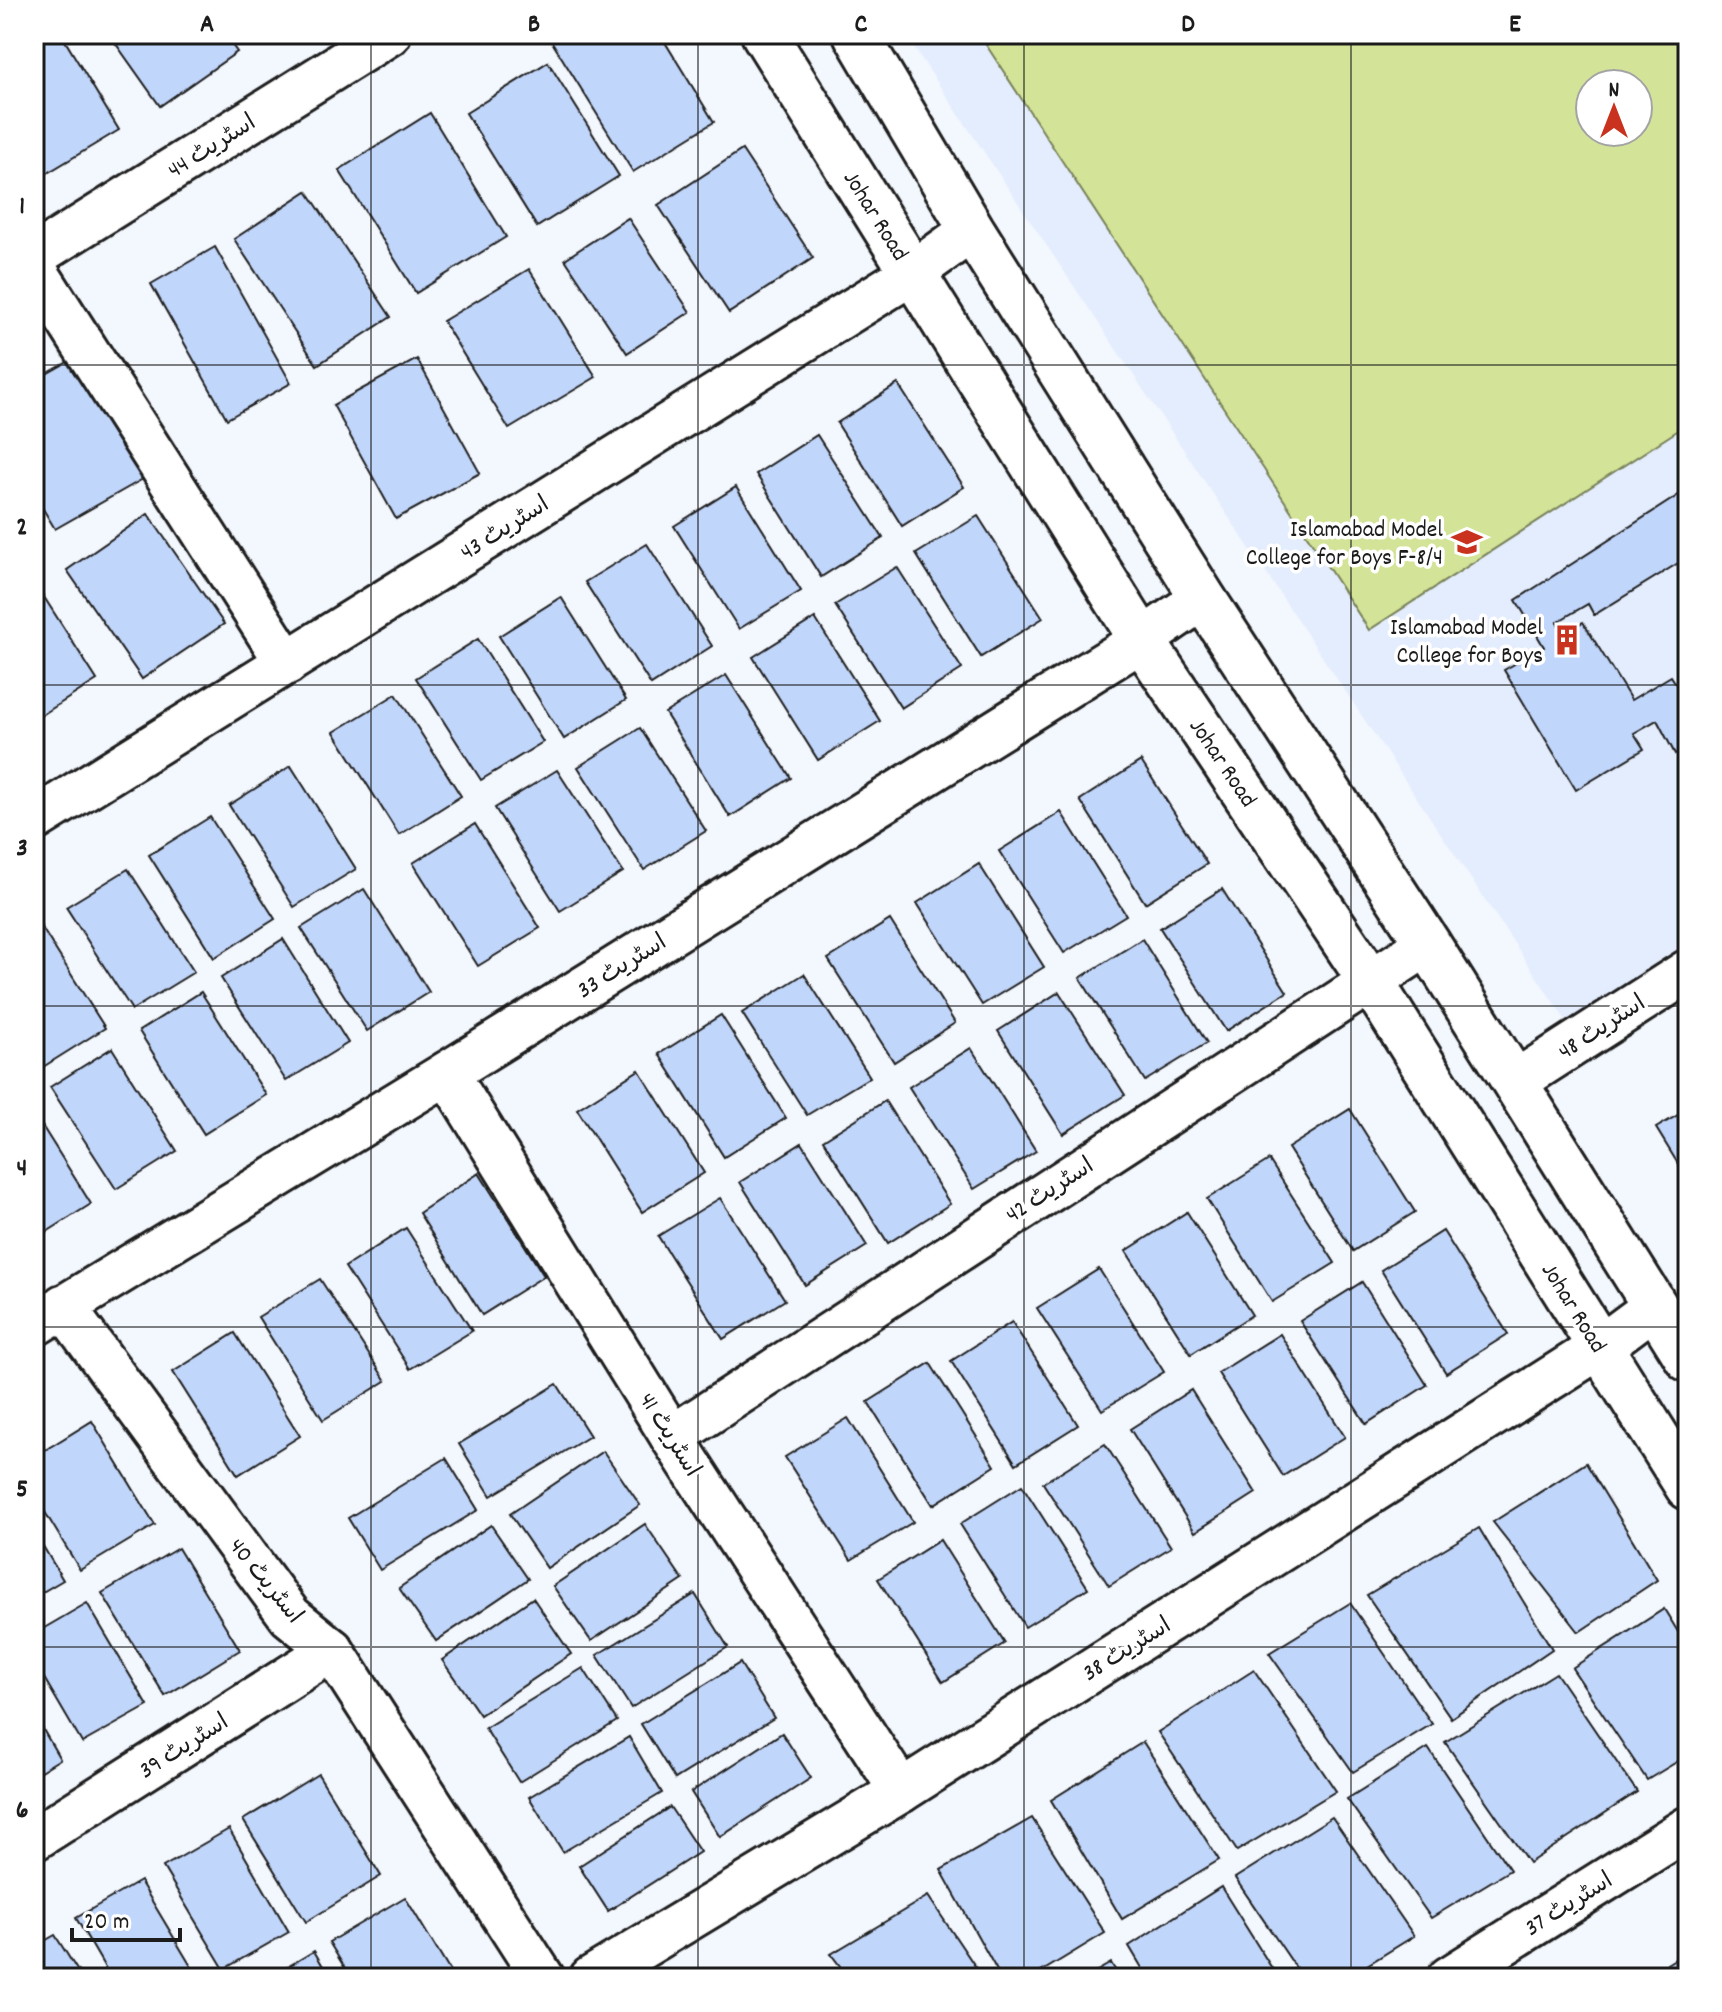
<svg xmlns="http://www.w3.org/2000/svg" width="1722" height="2012" viewBox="0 0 1722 2012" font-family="Dekko,'Playpen Sans Arabic',sans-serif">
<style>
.built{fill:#e4edfd;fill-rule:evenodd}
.green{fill:#d3e498;stroke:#78805a;stroke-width:2;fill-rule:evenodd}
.building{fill:#c1d6fb;stroke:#1c1c1c;stroke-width:2}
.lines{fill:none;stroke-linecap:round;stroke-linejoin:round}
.street-casing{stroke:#1c1c1c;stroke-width:48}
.secondary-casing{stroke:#1c1c1c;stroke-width:50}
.street{stroke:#fff;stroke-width:42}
.secondary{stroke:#fff;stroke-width:44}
.grid{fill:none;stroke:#1c1c1c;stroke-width:2;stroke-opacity:0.55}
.labels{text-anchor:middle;stroke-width:7;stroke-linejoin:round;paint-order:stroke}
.street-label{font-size:24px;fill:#1c1c1c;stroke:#fff}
.poi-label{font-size:24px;fill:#1c1c1c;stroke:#fff;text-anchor:end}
.neatline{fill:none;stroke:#1c1c1c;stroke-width:3}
.grid-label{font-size:26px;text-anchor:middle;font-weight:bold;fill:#1c1c1c}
</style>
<rect width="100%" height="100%" fill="#f3f7fe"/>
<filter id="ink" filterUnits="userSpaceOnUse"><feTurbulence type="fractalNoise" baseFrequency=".0125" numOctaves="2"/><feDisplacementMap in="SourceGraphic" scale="16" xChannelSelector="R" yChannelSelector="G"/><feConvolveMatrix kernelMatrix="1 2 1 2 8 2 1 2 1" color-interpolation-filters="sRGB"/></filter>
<g filter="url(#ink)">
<path class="built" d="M905,34h783v917l-119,74zM1590,84h48v48h-48z"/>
<path class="green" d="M979,34h709v390l-319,206zM1590,84h48v48h-48z"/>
<g class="building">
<path d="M34,34h27l58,96 -85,51z"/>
<path d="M109,34h115l13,18 -77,54z"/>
<path d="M547,34h113l54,88 -81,50z"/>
<path d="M548,62l71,114 -82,51 -71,-114z"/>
<path d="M430,113l76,124 -90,56 -77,-123z"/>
<path d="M742,150l71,108 -84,55 -71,-108z"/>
<path d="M307,191l84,126 -74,48 -83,-126z"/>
<path d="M628,218l62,94 -63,41 -62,-94z"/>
<path d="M215,247l76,136 -64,36 -76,-135z"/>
<path d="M529,269l67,108 -87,52 -66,-108z"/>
<path d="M73,359l70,120 -88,50 -21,-35v-113z"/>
<path d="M417,359l63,114 -84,46 -63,-114z"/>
<path d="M898,384l66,103 -62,39 -65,-103z"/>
<path d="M817,435l66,103 -62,39 -65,-103z"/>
<path d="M736,487l65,104 -62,38 -65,-103z"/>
<path d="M1688,489v68l-94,58 -6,-11 -31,18 7,11 19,-11 48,78 40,-24 9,14 8,-5v61l-13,8 -18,-34 -23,13 10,16 -68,41 -72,-120 40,-23 -28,-47z"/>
<path d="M148,514l76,110 -82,55 -75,-109z"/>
<path d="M978,516l65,102 -62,39 -65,-103z"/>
<path d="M647,544l65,102 -61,39 -66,-103z"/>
<path d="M897,567l65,102 -61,39 -66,-103z"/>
<path d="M35,583l62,97 -63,40v-136z"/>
<path d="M561,597l65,103 -62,39 -65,-103z"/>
<path d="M815,618l65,103 -62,39 -65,-103z"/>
<path d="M478,639l65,103 -62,38 -65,-102z"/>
<path d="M726,675l65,103 -61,39 -65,-104z"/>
<path d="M396,694l65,102 -62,39 -65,-103z"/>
<path d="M640,728l66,103 -62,39 -66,-103z"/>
<path d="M1141,761l66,103 -62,39 -65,-103z"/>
<path d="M291,766l65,103 -62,38 -65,-102z"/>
<path d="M557,770l66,102 -63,39 -65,-103z"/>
<path d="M1061,812l65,103 -62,38 -65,-102z"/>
<path d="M210,817l65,102 -61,39 -65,-103z"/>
<path d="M475,824l65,104 -62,38 -65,-103z"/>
<path d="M979,864l65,103 -62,38 -65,-102z"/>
<path d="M128,869l66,103 -62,38 -66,-103z"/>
<path d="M364,889l65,103 -62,39 -66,-103z"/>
<path d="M1222,889l65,103 -61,39 -66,-103z"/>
<path d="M890,920l65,103 -61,39 -66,-103z"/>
<path d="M40,925l65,103 -62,39 -9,-14v-124z"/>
<path d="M283,939l65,104 -62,38 -65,-103z"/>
<path d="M1142,939l65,104 -62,38 -65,-103z"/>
<path d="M804,974l66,103 -63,38 -65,-102z"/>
<path d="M201,992l65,103 -62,39 -65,-103z"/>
<path d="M1059,992l66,103 -62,39 -65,-103z"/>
<path d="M721,1015l65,103 -62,39 -65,-103z"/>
<path d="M112,1048l65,103 -61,38 -66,-102z"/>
<path d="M971,1048l65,103 -62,38 -65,-102z"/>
<path d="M639,1070l65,103 -62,39 -65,-103z"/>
<path d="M885,1101l65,103 -62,39 -65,-103z"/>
<path d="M1350,1109l65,103 -62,39 -65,-103z"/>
<path d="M1688,1109v71l-32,-52z"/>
<path d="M34,1113l57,91 -57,36z"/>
<path d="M802,1143l65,103 -62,39 -65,-103z"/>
<path d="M1269,1160l66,103 -63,39 -65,-103z"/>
<path d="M479,1173l65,103 -62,39 -63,-102z"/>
<path d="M720,1198l65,102 -62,39 -65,-103z"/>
<path d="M1187,1212l65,103 -61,39 -65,-103z"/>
<path d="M406,1228l66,103 -62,38 -65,-102z"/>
<path d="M1443,1231l65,103 -62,39 -65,-103z"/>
<path d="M1099,1269l65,103 -62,38 -65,-102z"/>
<path d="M320,1279l66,102 -63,39 -65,-103z"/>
<path d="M1362,1282l65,103 -61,39 -66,-103z"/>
<path d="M1012,1322l66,103 -62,39 -65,-103z"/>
<path d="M235,1333l65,103 -62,39 -65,-103z"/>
<path d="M1280,1334l65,103 -62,39 -65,-103z"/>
<path d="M930,1363l65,103 -62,39 -65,-103z"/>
<path d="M557,1384l33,52 -99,60 -32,-52z"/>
<path d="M1191,1390l65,103 -61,39 -65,-103z"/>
<path d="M848,1418l65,104 -62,38 -66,-103z"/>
<path d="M92,1421l63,104 -75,45 -46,-76v-37z"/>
<path d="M1105,1444l66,103 -62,39 -66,-103z"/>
<path d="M603,1451l37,54 -93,63 -37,-54z"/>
<path d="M446,1458l32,52 -98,60 -32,-52z"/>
<path d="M1586,1463l71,117 -78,52 -86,-110z"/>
<path d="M1022,1485l66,103 -63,39 -65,-103z"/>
<path d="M645,1524l38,56 -92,61 -38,-55z"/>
<path d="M491,1525l37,54 -92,62 -37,-53z"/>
<path d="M1479,1528l73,121 -101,69 -84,-123z"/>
<path d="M34,1531l29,49 -29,17z"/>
<path d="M940,1540l65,103 -62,39 -65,-103z"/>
<path d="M178,1548l62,102 -75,46 -63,-103z"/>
<path d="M695,1594l33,53 -97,61 -34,-53z"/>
<path d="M533,1598l38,56 -91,61 -38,-55z"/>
<path d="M87,1603l61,103 -66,37 -48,-82v-27z"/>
<path d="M1350,1603l82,121 -79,48 -84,-119z"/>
<path d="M1664,1609l24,39v107l-41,25 -75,-112z"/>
<path d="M740,1663l34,55 -99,61 -34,-55z"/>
<path d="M583,1668l34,53 -98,61 -34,-54z"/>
<path d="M1254,1670l82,121 -99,60 -79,-119z"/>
<path d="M1556,1673l81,119 -108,71 -84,-121z"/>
<path d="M34,1714l26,45 -26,16z"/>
<path d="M782,1733l29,45 -91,59 -29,-45z"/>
<path d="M629,1737l33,56 -99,59 -34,-55z"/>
<path d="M1143,1742l76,118 -97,59 -71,-119z"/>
<path d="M1428,1748l82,122 -79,48 -84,-119z"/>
<path d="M318,1774l63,102 -75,46 -63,-102z"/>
<path d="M670,1807l30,45 -92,59 -29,-45z"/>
<path d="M1332,1817l82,119 -68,42h-43l-68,-100z"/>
<path d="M1032,1818l73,115 -74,45h-30l-60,-108z"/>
<path d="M229,1829l60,103 -65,37 -61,-102z"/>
<path d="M140,1881l58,97h-87l-35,-60z"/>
<path d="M1221,1887l57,91h-130l-19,-32z"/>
<path d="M928,1896l55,82h-134l-18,-24z"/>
<path d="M405,1897l49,81h-103l-22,-36z"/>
<path d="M55,1935l27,43h-48v-31z"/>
<path d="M314,1951l16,27h-61z"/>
<path d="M1675,1959l12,19h-43z"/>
<path d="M1111,1963l9,15h-35z"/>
</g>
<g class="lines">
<g class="street-casing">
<g id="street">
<path d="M34,256l355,-222"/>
<path d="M34,268l253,395"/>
<path d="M34,820l878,-547 60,-43"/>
<path d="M447,1073l225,364 229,354"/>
<path d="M1515,1082l173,-111"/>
<path d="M63,1306l227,310 42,34 211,328"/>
<path d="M34,1325l413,-252 695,-433 61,-42"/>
<path d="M672,1437l756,-493"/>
<path d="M34,1839l298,-189"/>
<path d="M591,1978l310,-187 699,-444 55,-41"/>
<path d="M1449,1978l239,-150"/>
</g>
</g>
<g class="secondary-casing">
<g id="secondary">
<path d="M764,34l378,606 228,340 318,507"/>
<path d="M856,34l116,196 231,368 225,346 260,415"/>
</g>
</g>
<use href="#street" class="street"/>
<use href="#secondary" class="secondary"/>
</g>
</g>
<path class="grid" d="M371,34v1944M698,34v1944M1024,34v1944M1351,34v1944M34,365h1654M34,685h1654M34,1006h1654M34,1327h1654M34,1647h1654"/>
<defs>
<g id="university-bare" transform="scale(2.4)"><path d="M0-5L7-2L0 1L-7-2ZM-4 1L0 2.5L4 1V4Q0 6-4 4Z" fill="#c8321e" stroke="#fff" stroke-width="2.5" paint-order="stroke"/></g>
<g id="building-bare" transform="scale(2.4)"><path d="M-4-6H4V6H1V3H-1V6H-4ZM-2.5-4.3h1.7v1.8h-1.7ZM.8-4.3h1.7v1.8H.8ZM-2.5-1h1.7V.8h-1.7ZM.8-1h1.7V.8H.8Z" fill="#c8321e" stroke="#fff" stroke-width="2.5" paint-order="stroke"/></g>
</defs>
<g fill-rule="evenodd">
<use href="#university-bare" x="1467" y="542"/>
<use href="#building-bare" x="1567" y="640"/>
</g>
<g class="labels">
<g class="street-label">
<text transform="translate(211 145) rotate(-32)" y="8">اسٹریٹ 44</text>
<text transform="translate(877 215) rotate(58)" y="8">Johar Road</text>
<text transform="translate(504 527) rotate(-32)" y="8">اسٹریٹ 43</text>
<text transform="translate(1224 762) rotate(56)" y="8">Johar Road</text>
<text transform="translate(621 965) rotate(-32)" y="8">اسٹریٹ 33</text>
<text transform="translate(1601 1026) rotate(-33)" y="8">اسٹریٹ 48</text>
<text transform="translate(1049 1189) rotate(-33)" y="8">اسٹریٹ 42</text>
<text transform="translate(1575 1307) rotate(58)" y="8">Johar Road</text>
<text transform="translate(671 1434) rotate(58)" y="8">اسٹریٹ 41</text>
<text transform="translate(267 1580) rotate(51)" y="8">اسٹریٹ 40</text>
<text transform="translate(1126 1648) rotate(-32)" y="8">اسٹریٹ 38</text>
<text transform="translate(183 1745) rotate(-32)" y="8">اسٹریٹ 39</text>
<text transform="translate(1568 1903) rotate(-32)" y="8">اسٹریٹ 37</text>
</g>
<g class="poi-label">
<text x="1443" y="536">Islamabad Model<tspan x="1443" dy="28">College for Boys F-8/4</tspan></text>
<text x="1543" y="634">Islamabad Model<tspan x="1543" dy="28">College for Boys</tspan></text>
</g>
</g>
<rect width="1722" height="2012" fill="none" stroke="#fff" stroke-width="88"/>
<g transform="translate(1614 108)"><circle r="38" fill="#ffffff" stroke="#a4a4a4" stroke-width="2"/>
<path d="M0-6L14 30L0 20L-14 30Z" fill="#c8321e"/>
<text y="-12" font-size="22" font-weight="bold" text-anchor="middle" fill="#1c1c1c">N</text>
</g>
<path d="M72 1928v12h108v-12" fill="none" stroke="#1c1c1c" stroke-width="4"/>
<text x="84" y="1928" font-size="24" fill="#1c1c1c" stroke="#ffffff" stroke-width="6" paint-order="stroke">20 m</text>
<rect x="44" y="44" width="1634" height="1924" class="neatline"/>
<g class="grid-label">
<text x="207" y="31">A</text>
<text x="534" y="31">B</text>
<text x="861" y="31">C</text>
<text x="1188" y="31">D</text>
<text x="1515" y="31">E</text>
<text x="22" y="213">1</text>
<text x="22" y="534">2</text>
<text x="22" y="855">3</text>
<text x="22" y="1175">4</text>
<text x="22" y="1496">5</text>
<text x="22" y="1817">6</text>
</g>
</svg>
